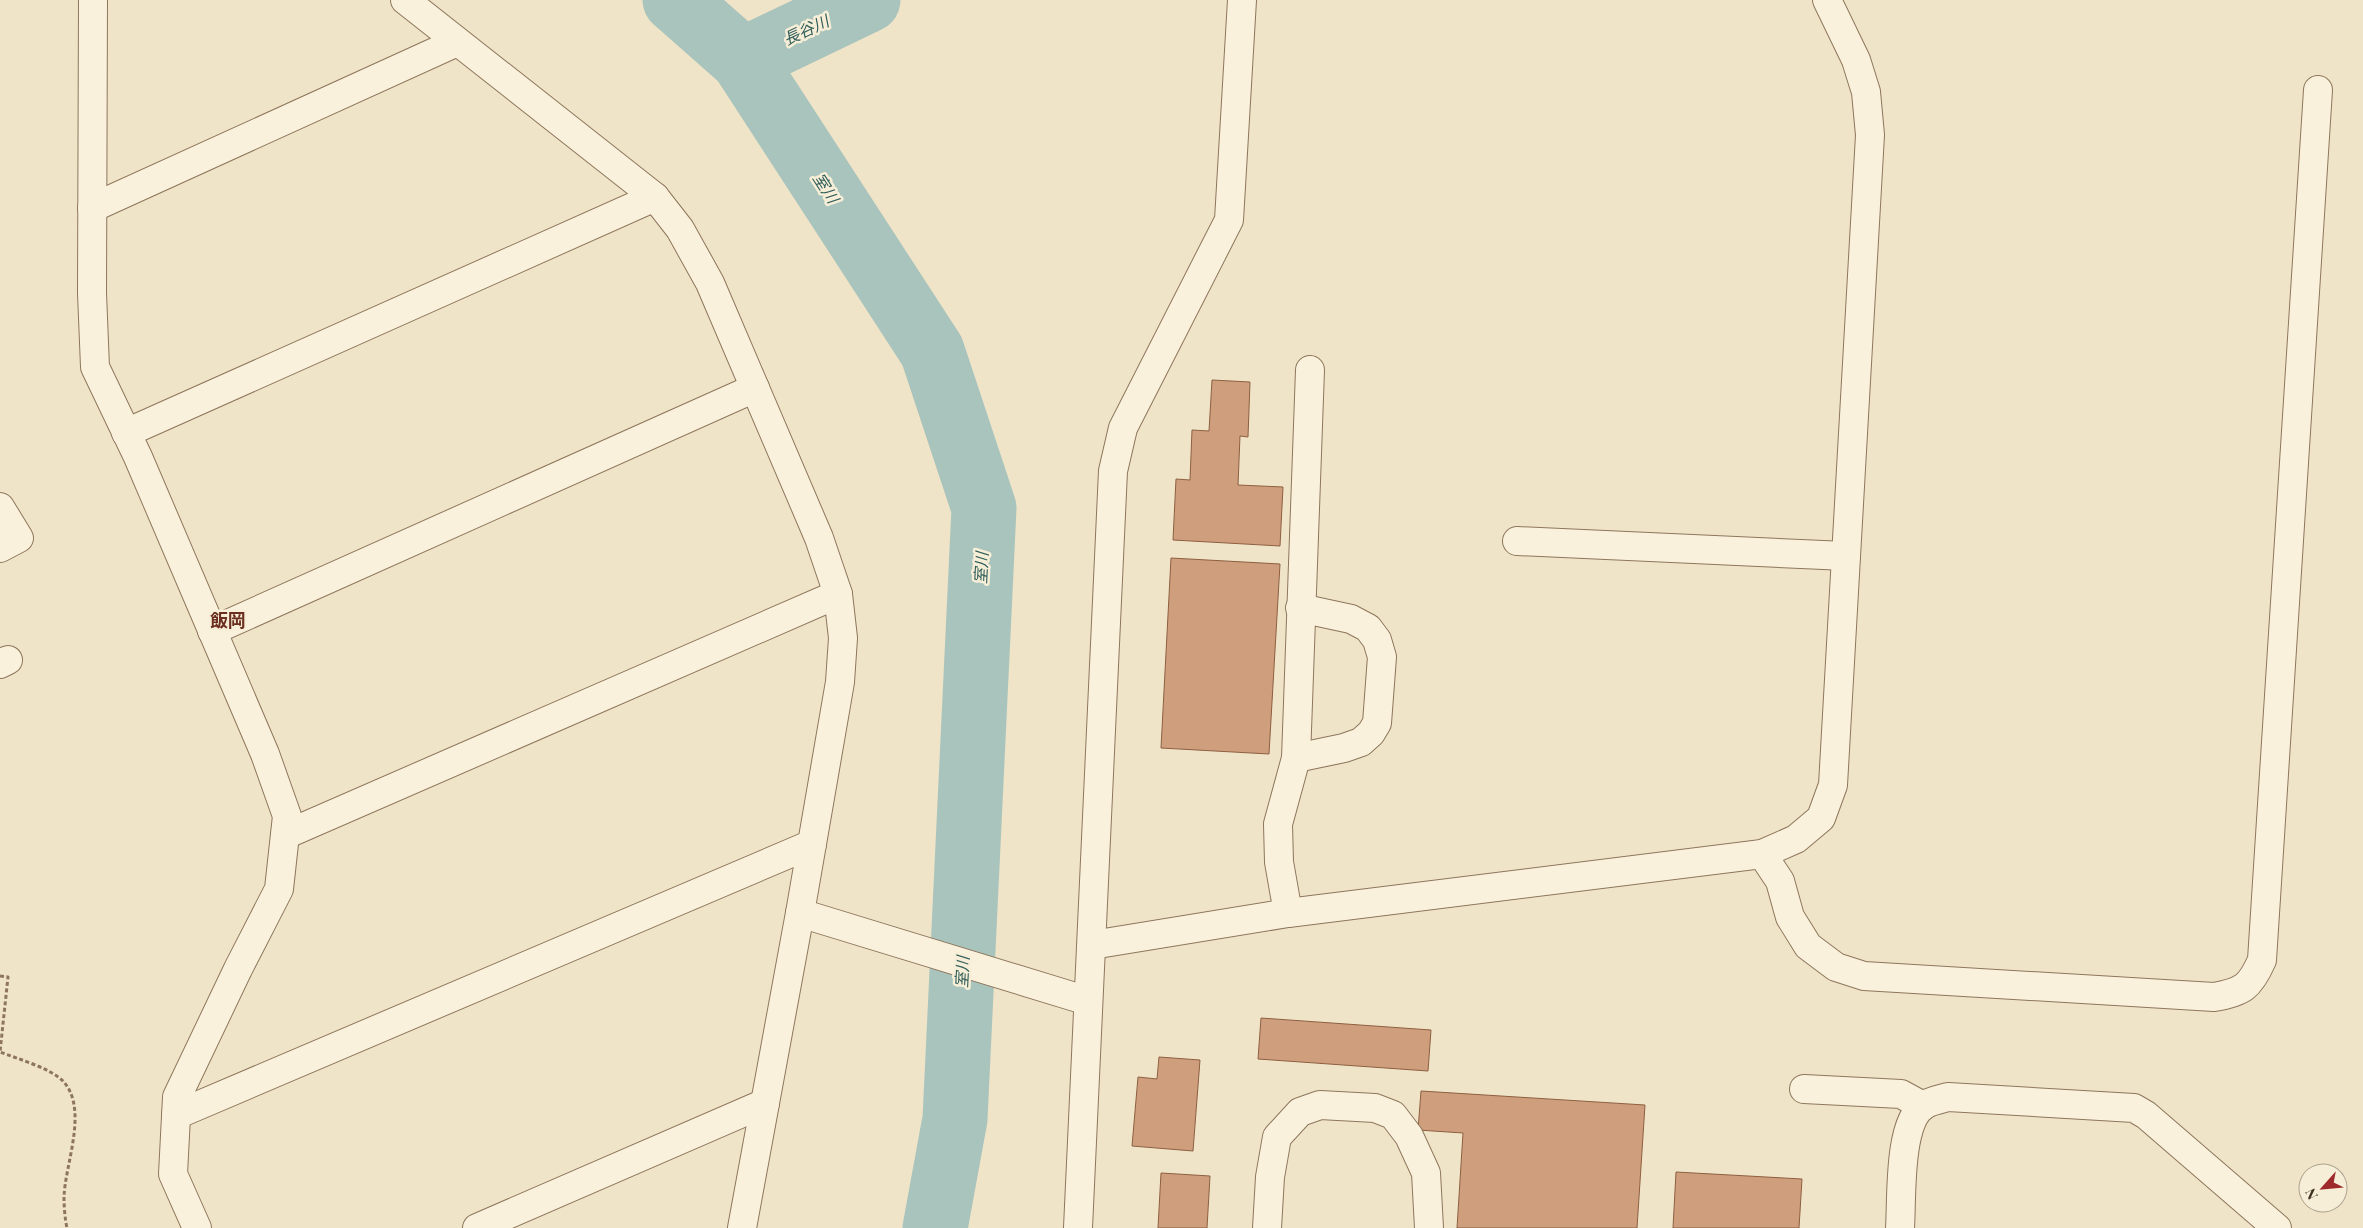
<svg xmlns="http://www.w3.org/2000/svg" width="2363" height="1228" viewBox="0 0 2363 1228" font-family="'Playfair Display','Noto Sans JP',serif">
<style>
.lines{fill:none;stroke-linecap:round;stroke-linejoin:round}
.river{stroke:#a9c4bc;stroke-width:65}
.building{fill:#cf9f7d;stroke:#8d5f41}
.minor-casing{stroke:#8d765c;stroke-width:30}
.path{stroke:#8d765c;stroke-width:3;stroke-dasharray:4 2.5;stroke-linecap:butt}
.minor{stroke:#faf1dc;stroke-width:28}
.labels{text-anchor:middle;stroke-width:5;stroke-linejoin:round;paint-order:stroke}
.water-label{font-size:16px;font-style:italic;fill:#2f5d5a;stroke:#f7eed8}
.quarter-label{font-size:18px;font-weight:bold;fill:#6b2e1e;stroke:#f7eed8}
</style>
<rect width="100%" height="100%" fill="#f0e4c8"/>
<g class="lines">
<g class="river">
<path d="M675,0l68,60 189,291 52,157 -29,611 -20,109"/>
<path d="M743,60l125,-60"/>
</g>
</g>
<g class="building">
<path d="M1212,380l38,2 -2,55 -8,-1 -2,49 45,2 -3,59 -107,-6 3,-61 14,1 2,-50 17,1z"/>
<path d="M1171,558l109,6 -11,190 -108,-6z"/>
<path d="M1261,1018l170,12 -3,41 -170,-12z"/>
<path d="M1159,1057l41,3 -7,91 -61,-5 6,-69 19,2z"/>
<path d="M1421,1091l224,14 -8,123h-180l6,-95 -45,-3z"/>
<path d="M1676,1172l126,7 -3,49h-126z"/>
<path d="M1161,1173l49,3 -3,52h-49z"/>
</g>
<g class="lines">
<g class="minor-casing">
<g id="minor">
<path d="M93,0l-1,293 3,74 43,90 127,297 22,62 -8,73 -41,80 -61,128 -4,77 24,54"/>
<path d="M405,0l250,197 25,32 30,54 109,255 19,56 5,44 -3,44 -40,231 -58,315"/>
<path d="M92,208l365,-166"/>
<path d="M126,433l529,-236"/>
<path d="M0,507l19,31 -19,10"/>
<path d="M1517,541l329,15"/>
<path d="M212,631l543,-243"/>
<path d="M0,664l8,-4"/>
<path d="M1296,758l48,-10 17,-6 10,-9 6,-10 5,-66 -5,-17 -9,-12 -17,-9 -51,-11"/>
<path d="M285,835l553,-241"/>
<path d="M1762,854l18,27 10,36 18,29 28,21 28,9 350,21c29,-5 36,-10 48,-37l56,-870"/>
<path d="M800,913l288,88"/>
<path d="M1288,913l-9,-51 -1,-38 18,-66 14,-388"/>
<path d="M1092,945l196,-32 474,-59 34,-15 25,-21 12,-33 37,-650 -4,-43 -10,-32 -29,-60"/>
<path d="M1804,1089l97,5 22,12"/>
<path d="M176,1115l636,-271"/>
<path d="M477,1228l288,-125"/>
<path d="M1078,1228l35,-757 10,-43 106,-208 13,-220"/>
<path d="M1267,1228l3,-51 7,-40 23,-25 20,-7 55,3 18,7 16,21 17,37 3,55"/>
<path d="M1900,1228c2,-29 -2,-104 23,-122 6,-5 18,-7 25,-9l186,11 12,7 131,113"/>
</g>
</g>
<path class="path" d="M0,976l8,1 -8,75c18,7 50,16 63,29 26,28 2,83 1,116 0,10 1,22 3,31"/>
<use href="#minor" class="minor"/>
</g>
<g class="labels">
<g class="water-label">
<text transform="translate(806 30) rotate(-25)" y="6">長谷川</text>
<text transform="translate(826 188) rotate(57)" y="6">室川</text>
<text transform="translate(981 568) rotate(-87)" y="6">室川</text>
<text transform="translate(962 972) rotate(-87)" y="6">室川</text>
</g>
<g class="quarter-label">
<text x="228" y="627">飯岡</text>
</g>
</g>
<g transform="translate(2323 1188) rotate(243)"><circle r="24" fill="#f7eed8" stroke="#ada18e"/>
<path d="M0-4L9 19L0 12L-9 19Z" fill="#9e2a2b"/>
<text y="-8" font-size="14" font-weight="bold" text-anchor="middle" fill="#3d2e20">N</text>
</g>
</svg>
